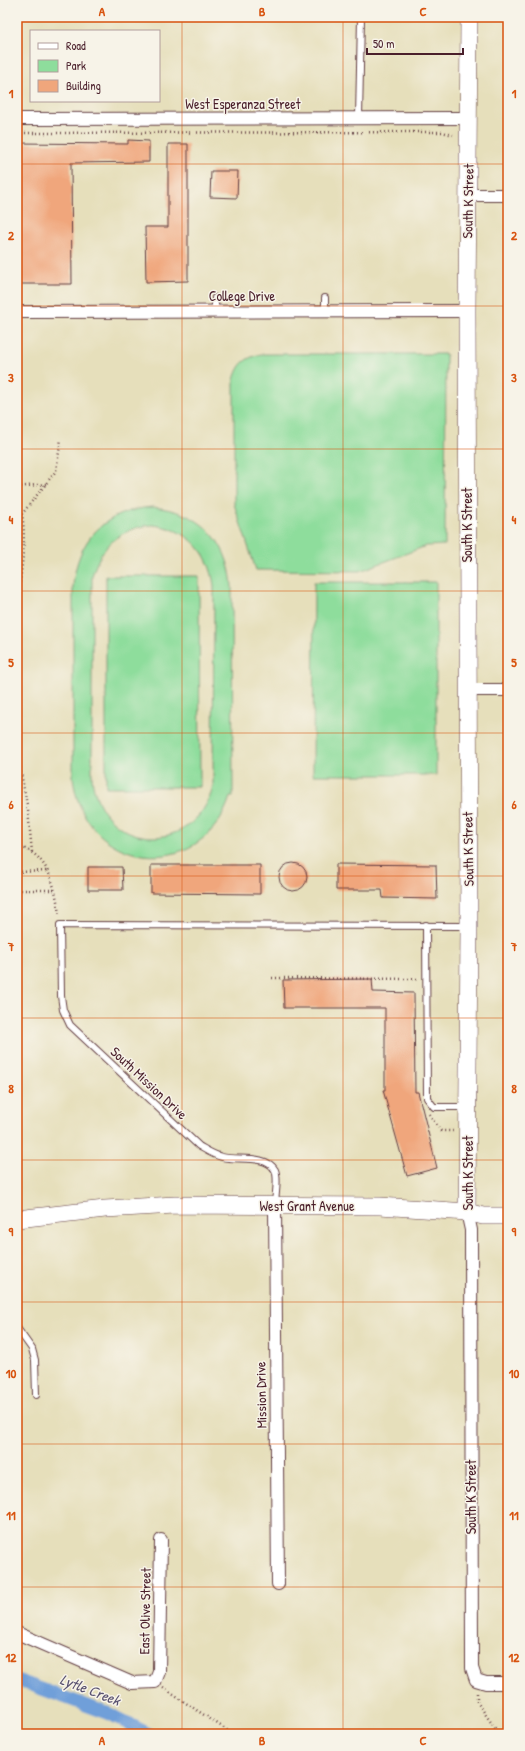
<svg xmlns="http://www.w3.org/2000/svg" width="525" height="1751" viewBox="0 0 525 1751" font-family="'Patrick Hand',sans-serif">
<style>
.green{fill:#8edd9c;stroke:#6c7e64;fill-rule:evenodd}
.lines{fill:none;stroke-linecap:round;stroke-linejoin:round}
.canal{stroke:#6f9fd9;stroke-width:13}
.building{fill:#f0a67c}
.lane-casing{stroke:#613c41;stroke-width:8}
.street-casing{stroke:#613c41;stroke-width:14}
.secondary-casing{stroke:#613c41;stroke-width:18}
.path{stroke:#613c41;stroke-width:2.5;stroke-dasharray:1 3;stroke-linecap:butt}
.lane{stroke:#fff;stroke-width:6}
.street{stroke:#fff;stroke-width:12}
.secondary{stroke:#fff;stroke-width:17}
.grid{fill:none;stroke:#d8530f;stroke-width:1;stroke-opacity:0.55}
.labels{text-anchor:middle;stroke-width:3;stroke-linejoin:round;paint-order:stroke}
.street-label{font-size:14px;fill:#4a1f2b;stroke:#f7f3e8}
.water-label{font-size:15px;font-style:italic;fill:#595271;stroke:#f7f3e8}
.neatline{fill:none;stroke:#d8530f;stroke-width:1.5}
.grid-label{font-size:13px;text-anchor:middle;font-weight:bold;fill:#d8530f}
</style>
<rect width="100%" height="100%" fill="#f7f3e8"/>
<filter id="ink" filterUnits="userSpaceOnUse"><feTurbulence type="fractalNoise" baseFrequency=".025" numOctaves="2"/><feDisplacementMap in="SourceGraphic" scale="8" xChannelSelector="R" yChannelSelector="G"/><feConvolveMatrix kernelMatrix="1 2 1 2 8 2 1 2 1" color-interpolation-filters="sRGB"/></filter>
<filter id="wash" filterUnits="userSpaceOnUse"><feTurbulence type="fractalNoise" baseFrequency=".012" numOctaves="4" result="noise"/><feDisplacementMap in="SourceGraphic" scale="16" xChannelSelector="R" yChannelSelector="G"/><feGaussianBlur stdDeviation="0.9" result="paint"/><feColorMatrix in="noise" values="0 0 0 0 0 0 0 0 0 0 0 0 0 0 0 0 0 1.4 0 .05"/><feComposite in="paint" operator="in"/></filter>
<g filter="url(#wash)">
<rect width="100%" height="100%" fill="#e6dfbb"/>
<g class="green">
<path d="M261,354h185l-1,191 -19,1 -66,25 -104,-1 -22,-66v-124c4,-16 11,-22 27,-26z"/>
<path d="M152,507c47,4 76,31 80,79l1,211h-3c-27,87 -148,75 -157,-20v-191c4,-47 32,-75 79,-79zM152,525c35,3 58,26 62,61l-1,201c-19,72 -114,64 -121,-10v-201c9,-31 29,-48 60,-51z"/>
<path d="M106,576h93l1,211h-94z"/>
<path d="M314,582h122v193h-123z"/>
</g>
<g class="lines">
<path class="canal" d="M17,1680l93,34 39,20"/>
</g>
<g id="blocks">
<g class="building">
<path d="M128,140l21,1v21l-78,1 1,121h-55v-141l111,1z"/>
<path d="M168,144h20v137l-42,1 -1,-55h23z"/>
<path d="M211,171h27l-1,27 -27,-1z"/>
<circle cx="293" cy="877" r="14"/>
<path d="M336,864l100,1 1,34 -54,-1 -1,-8h-46z"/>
<path d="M151,865h109v29l-109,-1z"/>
<path d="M88,867h34l1,23h-35z"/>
<path d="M372,979l1,13 41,1 1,99h3l19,76 -30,8 -24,-86h2v-82h-101l-1,-28z"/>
</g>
</g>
</g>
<g filter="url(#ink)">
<use href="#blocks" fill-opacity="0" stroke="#613c41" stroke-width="1"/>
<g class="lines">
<g class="lane-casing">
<g id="lane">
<path d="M359,118l2,-101"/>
<path d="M215,298v13"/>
<path d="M325,310v-12"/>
<path d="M426,925l1,173 7,9h33"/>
<path d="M17,987v57"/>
<path d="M275,1205c0,-10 4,-26 0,-35 -9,-16 -38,-9 -53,-13 -9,-2 -16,-7 -23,-11l-129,-121 -7,-15 -2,-14 -1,-71 407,1"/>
<path d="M17,1328l15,21 3,11 1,35"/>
</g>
</g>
<g class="street-casing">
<g id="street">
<path d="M17,119l452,-1"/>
<path d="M468,195h40"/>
<path d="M17,312l450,-1"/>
<path d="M467,690h41"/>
<path d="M275,1206l3,378"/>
<path d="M467,1212l4,18 1,438 4,12 10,3h22"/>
<path d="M17,1633l115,50 23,-1 4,-10 2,-132"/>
</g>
</g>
<g class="secondary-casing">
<g id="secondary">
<path d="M467,1212l2,-286 -2,-615 2,-294"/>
<path d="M17,1219l88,-10 70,-4 205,1 87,6 16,4h25"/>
</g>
</g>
<g class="path">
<path d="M17,133l425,-1 11,3"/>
<path d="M17,487l30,-3"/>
<path d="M17,517l5,-3"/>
<path d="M17,606c3,-30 10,-63 5,-92l34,-43 5,-32"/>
<path d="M17,752l11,58 4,42"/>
<path d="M17,846c5,2 10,3 14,6 20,12 26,43 28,64"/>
<path d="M17,872l30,-1"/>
<path d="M17,890h38"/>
<path d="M272,978l145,1"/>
<path d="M429,1114l12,17h12"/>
<path d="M163,1688l70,46"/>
<path d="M477,1693v9l22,32"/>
</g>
<use href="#lane" class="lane"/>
<use href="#street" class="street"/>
<use href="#secondary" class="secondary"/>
</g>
</g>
<path class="grid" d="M182,17v1717M343,17v1717M17,164h491M17,306h491M17,449h491M17,591h491M17,733h491M17,876h491M17,1018h491M17,1160h491M17,1302h491M17,1444h491M17,1587h491"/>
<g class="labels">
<g class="street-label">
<text x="243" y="109">West Esperanza Street</text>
<text transform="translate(468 201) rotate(-89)" y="5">South K Street</text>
<text x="242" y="301">College Drive</text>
<text transform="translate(467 525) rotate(-90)" y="5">South K Street</text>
<text transform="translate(468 849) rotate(-91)" y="5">South K Street</text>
<text transform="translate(149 1083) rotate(43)" y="5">South Mission Drive</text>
<text transform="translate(468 1173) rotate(-90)" y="5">South K Street</text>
<text x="307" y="1211">West Grant Avenue</text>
<text transform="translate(261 1395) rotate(-91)" y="5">Mission Drive</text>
<text transform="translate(471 1497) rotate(-90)" y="5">South K Street</text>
<text transform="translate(145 1611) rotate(-89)" y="5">East Olive Street</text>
</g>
<g class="water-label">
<text transform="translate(90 1690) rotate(21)" y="5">Lytle Creek</text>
</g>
</g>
<rect width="525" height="1751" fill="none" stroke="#f7f3e8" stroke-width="44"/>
<rect x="30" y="30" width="130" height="72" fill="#f7f3e8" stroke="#b29e9c"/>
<rect x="38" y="43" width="20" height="6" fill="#ffffff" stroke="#b29e9c"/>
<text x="66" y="50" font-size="12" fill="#4a1f2b">Road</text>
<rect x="38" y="60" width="20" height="12" fill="#8edd9c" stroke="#b29e9c"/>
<text x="66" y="70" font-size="12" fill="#4a1f2b">Park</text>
<rect x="38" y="80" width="20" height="12" fill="#f0a67c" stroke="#b29e9c"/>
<text x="66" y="90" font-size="12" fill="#4a1f2b">Building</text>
<path d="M367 48v6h96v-6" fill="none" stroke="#4a1f2b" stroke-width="2"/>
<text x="373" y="48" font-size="12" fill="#4a1f2b" stroke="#f7f3e8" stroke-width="3" paint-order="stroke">50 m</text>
<rect x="22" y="22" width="481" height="1707" class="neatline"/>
<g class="grid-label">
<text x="102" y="16">A</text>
<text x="262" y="16">B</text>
<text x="423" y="16">C</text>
<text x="11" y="98">1</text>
<text x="514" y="98">1</text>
<text x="11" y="240">2</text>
<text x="514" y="240">2</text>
<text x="11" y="382">3</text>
<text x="514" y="382">3</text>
<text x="11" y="524">4</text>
<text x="514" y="524">4</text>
<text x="11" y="667">5</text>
<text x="514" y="667">5</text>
<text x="11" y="809">6</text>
<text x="514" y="809">6</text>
<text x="11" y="951">7</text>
<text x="514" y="951">7</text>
<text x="11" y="1093">8</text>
<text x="514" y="1093">8</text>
<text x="11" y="1236">9</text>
<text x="514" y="1236">9</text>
<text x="11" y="1378">10</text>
<text x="514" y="1378">10</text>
<text x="11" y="1520">11</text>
<text x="514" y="1520">11</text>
<text x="11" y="1662">12</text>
<text x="514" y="1662">12</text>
<text x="102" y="1745">A</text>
<text x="262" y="1745">B</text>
<text x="423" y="1745">C</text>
</g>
</svg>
